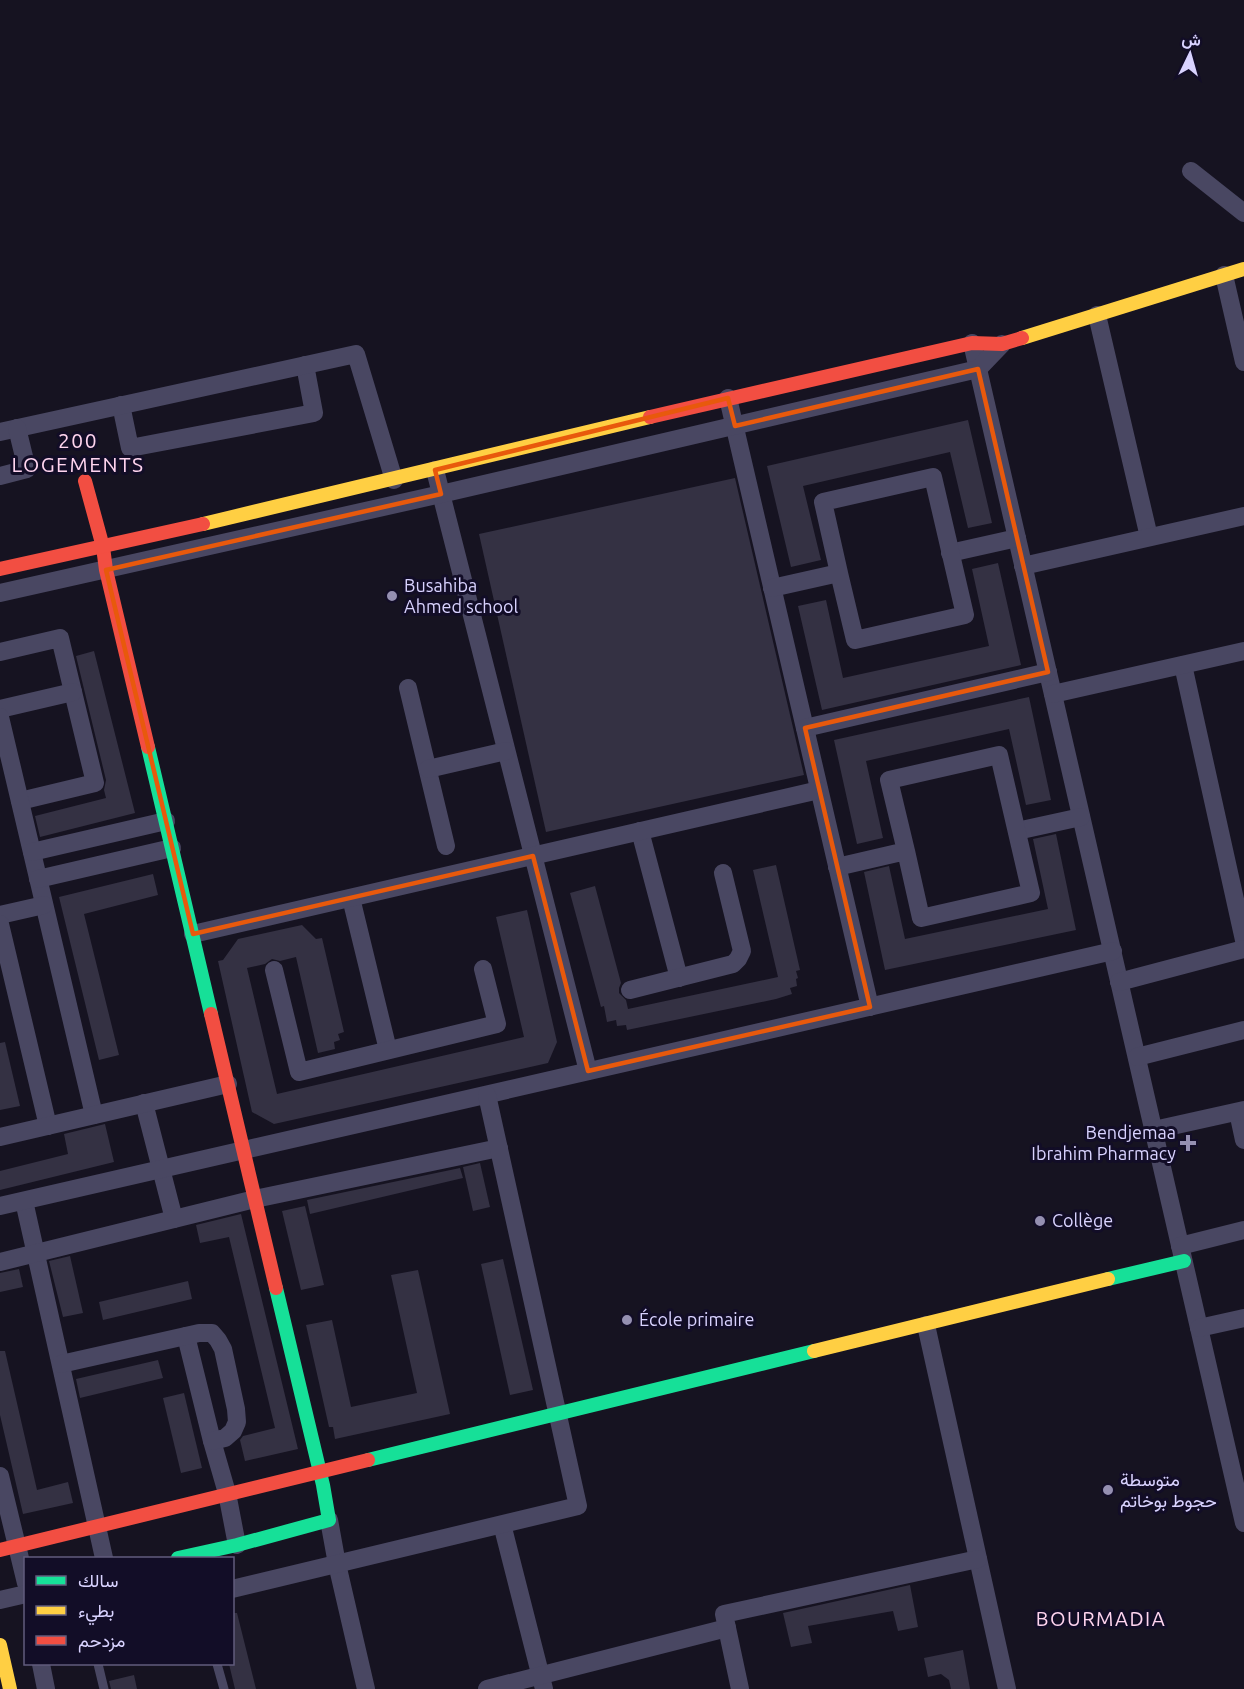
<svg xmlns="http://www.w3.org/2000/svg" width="1244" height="1689" viewBox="0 0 1244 1689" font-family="Ubuntu,Vazirmatn,sans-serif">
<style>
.building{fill:#343143}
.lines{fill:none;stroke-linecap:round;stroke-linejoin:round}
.lane{stroke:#494762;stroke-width:9}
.street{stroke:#494762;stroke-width:18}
.fast{stroke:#16e098;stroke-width:14}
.slow{stroke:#ffcf43;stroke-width:14}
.jam{stroke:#f24e42;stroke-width:14}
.marked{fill:none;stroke:#e8590c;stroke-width:4.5;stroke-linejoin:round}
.poi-dot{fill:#9590b1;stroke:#120d27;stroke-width:2}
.labels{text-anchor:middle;stroke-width:6;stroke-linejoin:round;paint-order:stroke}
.poi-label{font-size:18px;fill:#d9d3ff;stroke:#120d27;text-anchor:start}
.neighbourhood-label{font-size:20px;letter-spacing:1.5px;fill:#ffd5ef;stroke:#120d27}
.quarter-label{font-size:21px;letter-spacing:1.5px;fill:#ffd5ef;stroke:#120d27}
</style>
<rect width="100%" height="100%" fill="#161321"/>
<g class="building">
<path d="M968,420l24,103 -24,5 -18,-76 -147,34 18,74 -30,7 -24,-101z"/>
<path d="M735,478l69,297 -258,57 -67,-298z"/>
<path d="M998,563l23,102 -199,45 -24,-104 28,-6 17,78 146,-32 -17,-77z"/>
<path d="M94,651l41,162 -95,24 -5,-21 71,-18 -2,-8 2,-10 -30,-124z"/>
<path d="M1029,697l22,103 -25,5 -17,-76 -143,32 17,77 -26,6 -23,-104z"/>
<path d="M1056,834l20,96 -191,40 -21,-98 25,-6 16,73 143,-30 -15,-70z"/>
<path d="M776,865l24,105 -4,1 2,7 -2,1 1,7 -7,2 2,6 -16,5 -149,31 -1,-5 -9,1 -1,-6 -9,2 -3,-16 -3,1 -31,-114 25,-7 26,97 -2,5v5l7,7 2,9 150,-32 -25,-107z"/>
<path d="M153,874l5,21 -74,19 35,141 -20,5 -40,-163z"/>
<path d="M527,910l30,132 -9,21 -274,61 -22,-12 -34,-151 5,-1 15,-21 64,-14 14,14 6,-1 22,94 -6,2 2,6 -6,2 1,7 -17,4 -22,-96 -16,4 -8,-2 -7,5 -18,4 30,126 247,-57 -28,-120z"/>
<path d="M5,1042l15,64 -20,4v-67z"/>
<path d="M105,1124l9,38 -114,28v-19l68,-17 -4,-20z"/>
<path d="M480,1163l10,44 -17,4 -10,-44z"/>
<path d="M460,1168l3,10 -153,36 -3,-14z"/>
<path d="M305,1206l19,79 -23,5 -19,-79z"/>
<path d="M241,1214l57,235 -53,12 -5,-21 3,-4 32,-8 -46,-191 -29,6 -4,-18z"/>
<path d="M70,1256l13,57 -20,4 -14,-56z"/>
<path d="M503,1259l30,131 -23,5 -29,-131z"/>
<path d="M19,1269l4,18 -23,5v-19z"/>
<path d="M418,1270l32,144 -115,25 -2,-12h-4l-23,-102 26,-5 19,87 66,-14 -26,-118z"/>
<path d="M188,1281l4,18 -89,21 -4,-18z"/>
<path d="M0,1351h5l32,139 31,-8 5,21 -50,11 -23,-99z"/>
<path d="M158,1360l5,18 -83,20 -4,-19z"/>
<path d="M184,1393l18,75 -21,5 -18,-75z"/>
<path d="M910,1585l8,42 -20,4 -5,-20 -85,15 4,17 -21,4 -8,-34z"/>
<path d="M232,1613h5l19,76h-21l-6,-25h3z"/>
<path d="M963,1650l7,39h-19l-2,-9 -8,-6 -13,3 -4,-19z"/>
<path d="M134,1675l3,14h-26l-2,-8z"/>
</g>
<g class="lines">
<g class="lane">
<path d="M98,1664l6,25"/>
<path d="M217,1664l7,25"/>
</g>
<g class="street">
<path d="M1191,171l53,42"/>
<path d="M1224,275l20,87"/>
<path d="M1097,315l52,222"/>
<path d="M972,343l272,1180"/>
<path d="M728,398l142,609"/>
<path d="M121,405l9,43 184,-35 -9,-48"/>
<path d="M0,432l356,-78 38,126"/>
<path d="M435,470l153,601"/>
<path d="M0,476l27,-7 -10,-41"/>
<path d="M950,553l67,-15"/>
<path d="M1023,566l221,-50"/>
<path d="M772,588l67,-15 -16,-71 110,-25 32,138 -110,25 -16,-67"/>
<path d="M0,593l441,-99 537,-125 24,-25"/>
<path d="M0,652l60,-14 35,145 -75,18"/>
<path d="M1183,665l61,275"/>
<path d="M408,688l38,158"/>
<path d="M1053,694l191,-43"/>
<path d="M0,709l73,-17"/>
<path d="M0,717l94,398"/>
<path d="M805,728l243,-56"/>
<path d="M428,769l78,-18"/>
<path d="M640,831l39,147"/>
<path d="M1017,831l64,-14"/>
<path d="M32,852l134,-31"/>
<path d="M837,867l69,-16 -17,-71 110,-25 32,138 -110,25 -15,-67"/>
<path d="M38,879l134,-31"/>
<path d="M351,898l37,152"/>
<path d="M0,915l44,-10"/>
<path d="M0,924l48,202"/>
<path d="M193,934l626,-144"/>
<path d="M274,970l25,102 198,-48 -14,-55"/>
<path d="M1119,982l125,-33"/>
<path d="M630,990l103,-26 5,-5 4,-8 -19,-78"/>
<path d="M1137,1057l107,-27"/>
<path d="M144,1103l30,116"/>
<path d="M1238,1112l6,28"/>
<path d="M1154,1130l90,-20"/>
<path d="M0,1137l228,-53"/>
<path d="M24,1201l80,357"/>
<path d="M0,1206l1113,-255"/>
<path d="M1180,1246l64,-16"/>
<path d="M0,1262l255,-63 244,-51"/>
<path d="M926,1325l81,364"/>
<path d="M1199,1328l45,-10"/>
<path d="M186,1336l26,105 15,52 10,52"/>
<path d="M61,1364l138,-31h13l6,7 5,9 13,60 1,13 -4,9 -8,7 -13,3"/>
<path d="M0,1476l26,107"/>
<path d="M329,1520l8,44 29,125"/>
<path d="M504,1532l40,157"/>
<path d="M232,1589l346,-83 -91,-411"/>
<path d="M0,1600l26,-6"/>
<path d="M41,1664l5,25"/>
<path d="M487,1689l240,-61"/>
<path d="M740,1689l-16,-75 254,-55"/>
</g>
<g class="fast">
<path d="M148,747l63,267"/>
<path d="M1108,1279l76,-18"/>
<path d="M368,1460l446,-109"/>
<path d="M178,1558l59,-13 92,-25 -6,-35 -47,-197"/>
</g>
<g class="slow">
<path d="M1022,338l222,-69"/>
<path d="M203,524l447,-107"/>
<path d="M814,1351l294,-72"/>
<path d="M0,1645l10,44"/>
</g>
<g class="jam">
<path d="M650,417l322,-74 30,1 20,-6"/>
<path d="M85,481l18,66 3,23 42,177"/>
<path d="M0,569l203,-45"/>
<path d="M211,1014l65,274"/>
<path d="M0,1550l368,-90"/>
</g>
</g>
<path class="marked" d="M978,369l70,303 -243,56 65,279 -282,64 -55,-215 -340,78 -87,-364 335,-76 -6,-24 293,-72 7,28z"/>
<g class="poi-dot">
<circle cx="392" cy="596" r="6"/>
<path d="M1185 1134h6v6h6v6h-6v6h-6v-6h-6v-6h6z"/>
<circle cx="1040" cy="1221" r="6"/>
<circle cx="627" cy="1320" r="6"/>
<circle cx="1108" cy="1490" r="6"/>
</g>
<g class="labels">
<g class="poi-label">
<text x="404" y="592">Busahiba<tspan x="404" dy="21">Ahmed school</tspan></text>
<text x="1176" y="1139" text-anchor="end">Bendjemaa<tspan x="1176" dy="21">Ibrahim Pharmacy</tspan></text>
<text x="1052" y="1227">Collège</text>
<text x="639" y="1326">École primaire</text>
<text x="1120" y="1486">متوسطة<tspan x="1120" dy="21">حجوط بوخاتم</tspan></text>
</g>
<g class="neighbourhood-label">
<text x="1101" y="1626">BOURMADIA</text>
</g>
<g class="quarter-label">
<text x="78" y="448">200<tspan x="78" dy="24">LOGEMENTS</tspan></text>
</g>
</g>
<rect x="24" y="1557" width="210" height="108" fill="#120d27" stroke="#625c7d" stroke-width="1.5"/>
<rect x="36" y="1576" width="30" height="9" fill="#16e098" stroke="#625c7d" stroke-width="1.5"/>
<text x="78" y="1587" font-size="18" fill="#d9d3ff">سالك</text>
<rect x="36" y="1606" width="30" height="9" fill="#ffcf43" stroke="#625c7d" stroke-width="1.5"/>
<text x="78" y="1617" font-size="18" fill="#d9d3ff">بطيء</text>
<rect x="36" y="1636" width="30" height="9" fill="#f24e42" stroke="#625c7d" stroke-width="1.5"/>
<text x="78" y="1647" font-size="18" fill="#d9d3ff">مزدحم</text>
<g transform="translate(1190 54) rotate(5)" stroke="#120d27" stroke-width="4.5" paint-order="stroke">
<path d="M0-4.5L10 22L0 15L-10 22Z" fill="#d9d3ff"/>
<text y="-9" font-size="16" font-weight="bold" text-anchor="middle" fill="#d9d3ff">ش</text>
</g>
</svg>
